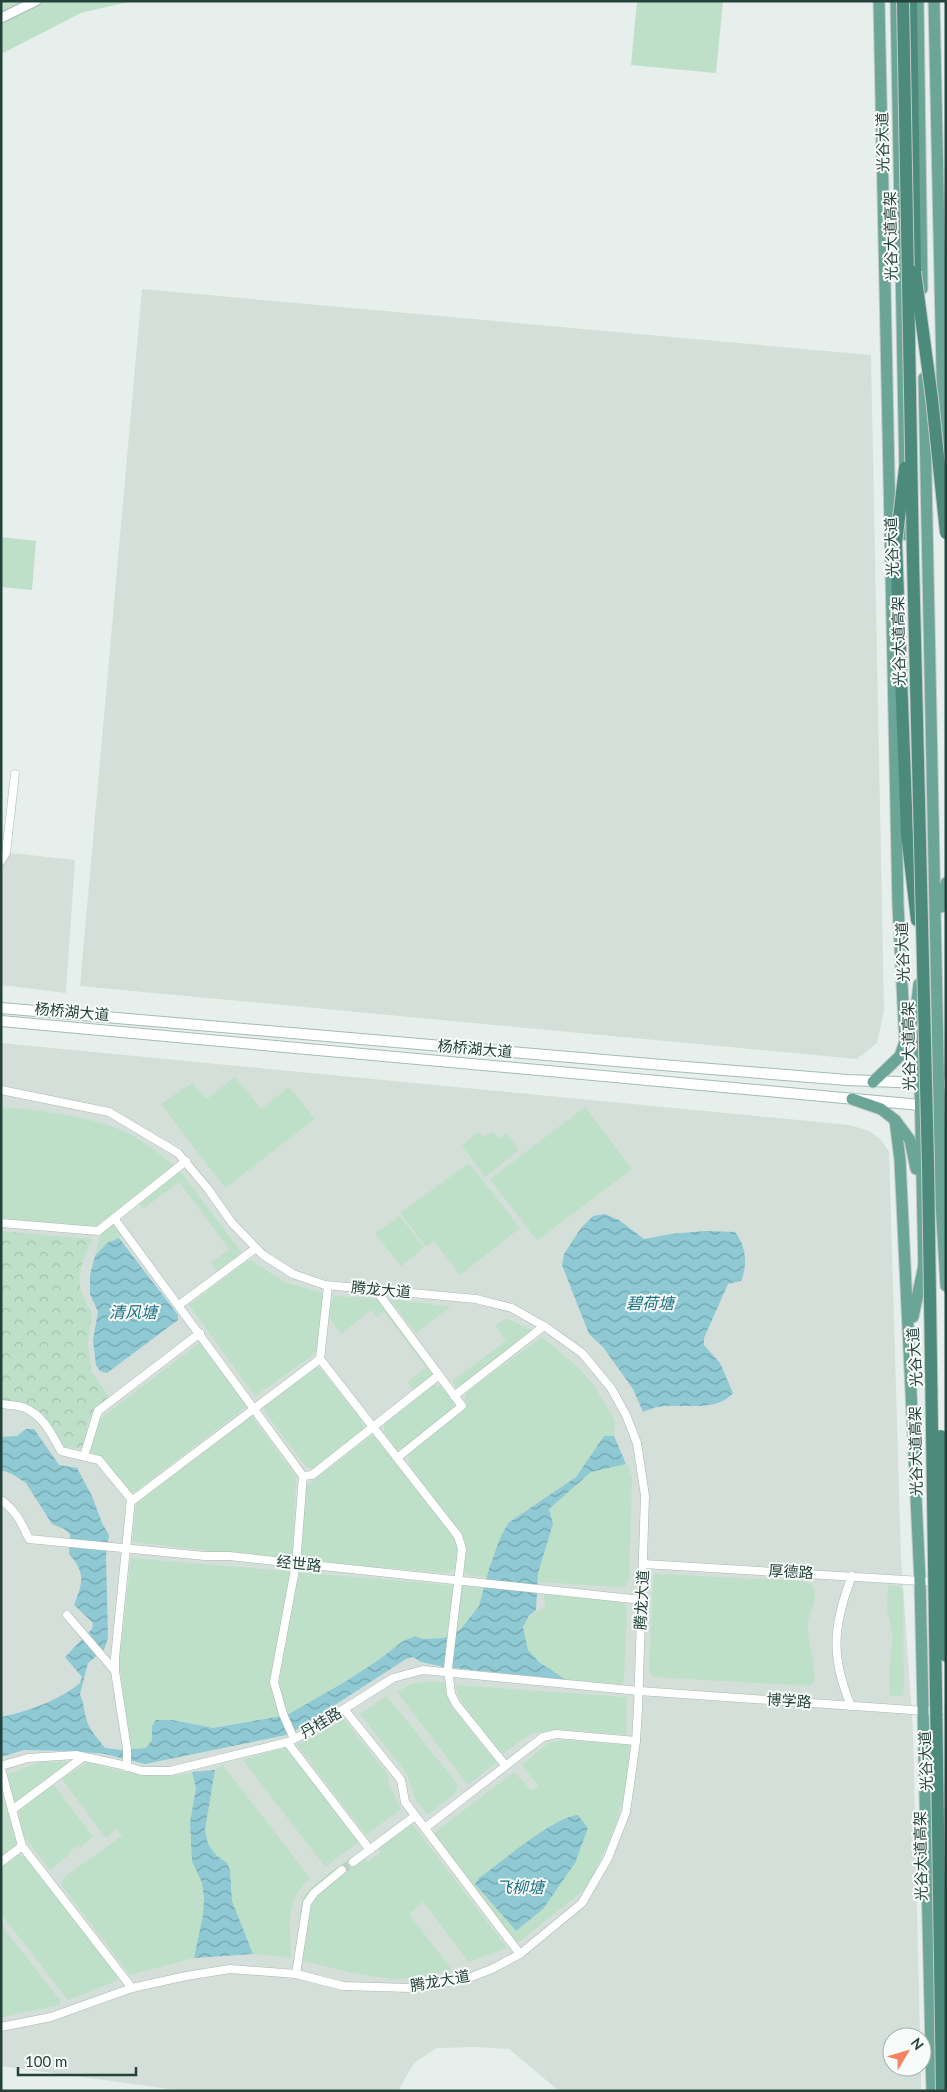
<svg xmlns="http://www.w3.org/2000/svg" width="947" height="2092" viewBox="0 0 947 2092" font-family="Lato,'Noto Sans SC',sans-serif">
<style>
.built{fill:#d4dfda}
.green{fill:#bfe0c8;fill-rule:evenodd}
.forest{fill:url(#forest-crowns)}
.water{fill:url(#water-waves)}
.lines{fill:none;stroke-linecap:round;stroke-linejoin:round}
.minor-tunnel{stroke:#bfccc8;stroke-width:8;stroke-dasharray:8 4;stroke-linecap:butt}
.minor-casing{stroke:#a8b8b2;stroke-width:9}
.tertiary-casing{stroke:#a8b8b2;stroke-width:11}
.secondary-casing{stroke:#a4bbb3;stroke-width:12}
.primary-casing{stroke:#c2cac8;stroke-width:13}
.trunk-casing{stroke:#c2cac8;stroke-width:14}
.minor{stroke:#fff;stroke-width:8}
.tertiary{stroke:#fff;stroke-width:9}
.secondary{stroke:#fff;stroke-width:10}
.primary{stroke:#6aa596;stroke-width:11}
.trunk{stroke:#4c8a7c;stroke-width:12}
.trunk-bridge-casing{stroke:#c2cac8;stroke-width:14;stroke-linecap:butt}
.trunk-bridge{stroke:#4c8a7c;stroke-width:12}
.labels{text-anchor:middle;stroke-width:4;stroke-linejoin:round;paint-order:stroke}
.street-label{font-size:15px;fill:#24423a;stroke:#f7fbf9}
.water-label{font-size:16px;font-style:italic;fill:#1c6f80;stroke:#f7fbf9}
</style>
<defs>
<pattern id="forest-crowns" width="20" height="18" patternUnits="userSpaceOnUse" patternTransform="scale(1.25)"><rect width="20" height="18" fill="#bfe0c8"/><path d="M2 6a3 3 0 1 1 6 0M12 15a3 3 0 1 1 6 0" fill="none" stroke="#a4c1ad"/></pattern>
<pattern id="water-waves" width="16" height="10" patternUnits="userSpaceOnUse" patternTransform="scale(1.25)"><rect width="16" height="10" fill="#8ec9d4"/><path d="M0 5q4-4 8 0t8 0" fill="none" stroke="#74a5ad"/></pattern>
</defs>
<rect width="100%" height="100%" fill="#e6efeb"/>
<g class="built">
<path d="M142,289l729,66 13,656 -7,32 -20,16 -777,-73z"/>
<path d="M1,852l74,8 -9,133 -65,-8z"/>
<path d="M1,1043l849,82 19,6 11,8 9,12 12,407 12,173 7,306h-28v30h29v24h-362l-50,-42 -32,-2 -40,1 -23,15 -16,28h-214l-183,-25z"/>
</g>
<g class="green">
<path d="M1,1h131l-51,12 -80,41z"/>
<path d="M637,1h86l-7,72 -85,-8z"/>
<path d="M1,537l35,4 -4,49 -31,-3z"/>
<path d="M235,1077l26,32 28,-22 26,32 -90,69 -64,-84 31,-21 15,16z"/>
<path d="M1,1107c33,2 82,9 113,20 23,8 43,25 61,39l-78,61 -96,-8z"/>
<path d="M585,1107l47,62 -95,72 -47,-62z"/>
<path d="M478,1132l5,5 9,-5 8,6 6,-5 13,17 -34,27 -23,-31z"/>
<path d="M469,1163l51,65 -60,47 -26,-34 -8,6 -26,-34z"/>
<path d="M180,1171l62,82 -25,18 -6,-8 18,-14 -50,-67 -36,27 -5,-7z"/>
<path d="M400,1216l24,32 -23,18 -26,-32z"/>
<path d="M111,1225h3l6,7 -1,6 -12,5 -12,13 6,-24z"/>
<path d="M251,1260l35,23 35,9 3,8 -7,48 -4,7 -58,41 -66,-91 58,-44z"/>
<path d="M333,1296l45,2 56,76 -20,16 -7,-8 19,-15 -42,-55 -7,5 -6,-7 -30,24 -13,-18z"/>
<path d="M389,1299l59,7h3l-35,27z"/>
<path d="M506,1318l28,13 -76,58 -6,-8 54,-40 -11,-15z"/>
<path d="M542,1337l37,31 16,19 20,34 -1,15h-10l-28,41 -68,46 -8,15 -13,39 -20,-2 -3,-4 1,-24 -8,-18 -48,-63 -1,-13 56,-43 1,-15 4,-5z"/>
<path d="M199,1343l48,63 -115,88 -30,-37 -13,-6 11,-32z"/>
<path d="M314,1367l6,1 3,4 36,45 6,13 -51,40 -7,-2 -42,-56 -1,-6z"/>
<path d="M434,1385l6,1c7,7 17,15 12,25l-47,37 -9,1 -12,-17v-9z"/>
<path d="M251,1415l45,62 -3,73 -5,10 -156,-18 4,-40z"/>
<path d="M371,1436h5l77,99 5,11 -2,23 -9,4 -146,-12 5,-75z"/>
<path d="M626,1464l2,1 4,14 -3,101 -3,6 -6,1 -82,-5v-9l15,-49 -4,-15 42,-37z"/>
<path d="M131,1558l353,30 -5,18 -19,24 -16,8 -21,1 -8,-3 -12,5 -23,18 -37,24 -56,32 -74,13 -61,-2v14l-6,8 -15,1 -12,-89z"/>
<path d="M656,1574l145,7c4,1 11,2 13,7 4,11 -5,25 -6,35 -1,19 9,45 6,59l-5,4 -156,-9 -4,-5 4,-97z"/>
<path d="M888,1585l12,1 3,5 1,102 -2,3h-12l-1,-27 4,-31 -6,-29z"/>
<path d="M544,1593l78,9 5,5 -3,73 -3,4 -55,-4 -27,-18 -12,-12 -4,-23c6,-10 11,-16 22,-19z"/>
<path d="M423,1682h24c6,33 29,55 50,80l-29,23 -71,-93 13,-8z"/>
<path d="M456,1685l171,12 -1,38 -70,-6 -26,5 -29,21c-15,-19 -43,-46 -45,-70z"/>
<path d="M387,1696l71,89 -2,7 -28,23 -13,-16 -8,-25 -47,-60z"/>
<path d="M344,1719l44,56 1,10 12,24 -35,26 -70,-91 16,-6z"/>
<path d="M564,1740l65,5 -1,37 -14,48 -26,57 -73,58 -81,-112 80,-61 18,19 6,-5 -16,-21 26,-22zM575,1863l-17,22 -42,46 -41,-47z"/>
<path d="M286,1747l74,94 -35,26 -82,-107z"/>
<path d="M40,1762h32l-58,42 -8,-29z"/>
<path d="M88,1762c35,11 68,19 104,10l4,16 -6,34 2,39 10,22 2,15 -1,17 -9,43 -64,17 -68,-89 1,-8 59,-42 -6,-8 -10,10 -44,-59z"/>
<path d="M223,1765l87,113c-27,25 -19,47 -19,80l-38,-4 -21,-53 -2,-31 -3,-7 -11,-8 -8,-11 -3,-14 10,-60z"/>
<path d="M51,1786h4l38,51 -13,11 -2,-3 -9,7 1,2 -20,16 -27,-35 -5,-25z"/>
<path d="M1,1790l16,54 -16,13z"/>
<path d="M407,1817l100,131 -38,14 -46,-60 -14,12 43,56c-13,3 -28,8 -42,9 -37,1 -74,-10 -111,-19 1,-19 -2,-43 4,-62 4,-11 45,-38 57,-47l8,11 13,-10 -8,-11z"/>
<path d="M19,1854l9,5 91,119 -3,3 -48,19 -67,-86v-46z"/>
<path d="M1,1925l59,75v5l-59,12z"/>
</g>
<path class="forest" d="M1,1231l91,8c-13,31 -20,43 0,73l-4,31 3,28 19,27c-23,16 -22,23 -25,50l-25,-1c-4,-17 -18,-38 -35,-43 -7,-2 -16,-2 -24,-3z"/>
<g class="water">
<path d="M605,1214l14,6 25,19 27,-5 34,-3 30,1c11,14 13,33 6,49l-13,3 -24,54v7l16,18 13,30c-18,21 -52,9 -76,14 -4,1 -10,3 -14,5l-10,-23 -30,-42 -14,-13 -27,-69 2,-11 17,-26 12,-12z"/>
<path d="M119,1238l59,77v5l-71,53 -7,-2 -4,-6 -3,-25 5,-28 -8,-18v-19l5,-19 12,-13z"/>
<path d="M26,1429h8l25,36 18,3 15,28 10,27 7,12 -3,20 2,83 -4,12 -16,13 -8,31c4,9 4,18 7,27 3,10 12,19 18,27l16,2 25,-2 6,-8v-14l4,-6h16l41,8 74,-13 56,-32 37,-24 23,-18 12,-5 8,3 21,-1 16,-8 19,-24 10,-37 11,-31 8,-15 68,-46 28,-41h10l12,28 -35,8 -42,37 4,15 -15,49 -2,37 -7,6 -6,11 5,23 11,12 27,18 -122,-13 -23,-5 -8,-5 -7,2 -113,73 -7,3 -141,29 -40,-10 -34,-3 -47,-1 -23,7v-40c28,-6 57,-16 79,-34l2,-6 -17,-20 27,-28 1,-6 -19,-18c9,-23 12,-32 -5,-51l1,-20 -6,-5 -12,-5 -26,-41 -14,-9 -11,-4v-33l16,-1z"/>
<path d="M215,1770l-10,60 3,14 8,11 11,8 3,7 2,31 21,53 -59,4 9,-43 1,-17 -2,-15 -10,-22 -2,-39 6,-34 -4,-16z"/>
<path d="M578,1815l10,13 -13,35 -32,46 -27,22 -41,-47 4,-6c21,-15 76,-62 99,-63z"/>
</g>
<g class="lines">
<path class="minor-tunnel" d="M342,1870l11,-8"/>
<g class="minor-casing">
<g id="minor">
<path d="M1,861l5,-8 9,-79"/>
<path d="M1,1090l108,22 69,41 30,36 24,34 31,32 30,19 32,11 151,14 36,9 35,20 35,25 29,35 15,27 11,28 8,53 -7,212 -2,33 -10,71 -18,46 -26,45 -62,51 -28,15 -26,10 -56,9 -67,-2 -47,-12 -66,-5 -44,7 -54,12 -81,29 -50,10"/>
<path d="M114,1218l189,258 -7,88 -22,118 9,32 11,25"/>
<path d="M1,1223l97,8 88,-70"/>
<path d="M377,1289l4,8 81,109 -65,52"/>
<path d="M179,1305l77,-57"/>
<path d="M320,1359l138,177 4,13 -14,119 3,26 5,10 49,61"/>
<path d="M454,1396l90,-70"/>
<path d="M1,1404c8,1 18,1 24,4 19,8 27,27 36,43l38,9 32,39 -16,159v13l12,78v18"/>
<path d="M84,1456l14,-45 102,-78"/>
<path d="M303,1476l9,-1 127,-100"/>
<path d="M131,1499l2,1 187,-141 8,-73"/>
<path d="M1,1500c15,10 21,24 28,39l176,17h24l413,44"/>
<path d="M644,1564l294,18"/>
<path d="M67,1615l48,56"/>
<path d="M851,1706c-21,-50 -18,-81 1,-130"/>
<path d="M344,1709l57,71 4,22 115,152"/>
<path d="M287,1742l83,108"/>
<path d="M1,1766l27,-8 48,-3 46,10 20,6h28l118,-29 18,-9 87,-55 30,-8 216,21 301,21"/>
<path d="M1,1769l21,77 110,142"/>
<path d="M12,1810l71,-53"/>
<path d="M425,1828l118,-91 13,-3 80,7"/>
<path d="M1,1862l21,-16"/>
<path d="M353,1862l62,-46"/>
<path d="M296,1974l11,-71 7,-10 28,-23"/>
</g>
</g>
<g class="tertiary-casing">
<path id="tertiary" d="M1,18l35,-17"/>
</g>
<g class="secondary-casing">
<g id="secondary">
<path d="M1,1008l673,58 173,14 99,4"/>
<path d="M1,1021l919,84"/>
</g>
</g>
<g class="primary-casing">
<g id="primary">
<path d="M879,1l19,904 7,137"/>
<path d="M896,1l9,476"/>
<path d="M918,1l4,288"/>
<path d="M934,1l10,463"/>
<path d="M924,378l17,824 5,84"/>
<path d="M905,498l2,37"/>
<path d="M941,907l5,-24"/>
<path d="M919,1035l5,237"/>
<path d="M873,1082l27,-26 16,-46 3,-26"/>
<path d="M852,1099l29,10 14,11 15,20 6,29"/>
<path d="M895,1120l5,40 20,421 12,510"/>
<path d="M913,1317l11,-52"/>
<path d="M945,1862l1,39"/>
</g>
</g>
<g class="trunk-casing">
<g id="trunk">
<path d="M911,1l4,271"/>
<path d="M896,543l11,291 10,86"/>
</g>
</g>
<use href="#minor" class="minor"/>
<use href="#tertiary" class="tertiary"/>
<use href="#secondary" class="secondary"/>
<use href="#primary" class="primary"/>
<use href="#trunk" class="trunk"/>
<g class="trunk-bridge-casing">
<g id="trunk-bridge">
<path d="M903,1l10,559 15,605 14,926"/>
<path d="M915,272l17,127 14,134"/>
<path d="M896,543l9,-75"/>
<path d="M941,1436l5,220"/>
</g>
</g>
<use href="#trunk-bridge" class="trunk-bridge"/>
</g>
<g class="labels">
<g class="street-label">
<text transform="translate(883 142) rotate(-91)" y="5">光谷大道</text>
<text transform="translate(891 236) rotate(-91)" y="5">光谷大道高架</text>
<text transform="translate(892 547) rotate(-92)" y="5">光谷大道</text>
<text transform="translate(899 641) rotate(-91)" y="5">光谷大道高架</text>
<text transform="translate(903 952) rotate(-92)" y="5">光谷大道</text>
<text transform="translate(72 1012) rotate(5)" y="5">杨桥湖大道</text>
<text transform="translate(909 1046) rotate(-91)" y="5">光谷大道高架</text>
<text transform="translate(475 1049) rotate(5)" y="5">杨桥湖大道</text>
<text transform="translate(381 1290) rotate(5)" y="5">腾龙大道</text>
<text transform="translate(915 1357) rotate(-94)" y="5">光谷大道</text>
<text transform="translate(916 1451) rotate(-91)" y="5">光谷大道高架</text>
<text transform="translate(299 1564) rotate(6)" y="5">经世路</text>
<text transform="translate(791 1572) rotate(3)" y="5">厚德路</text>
<text transform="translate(642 1600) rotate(-87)" y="5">腾龙大道</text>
<text transform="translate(789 1701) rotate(4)" y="5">博学路</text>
<text transform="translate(321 1723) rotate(-31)" y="5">丹桂路</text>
<text transform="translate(926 1761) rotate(-92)" y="5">光谷大道</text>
<text transform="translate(921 1856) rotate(-91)" y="5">光谷大道高架</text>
<text transform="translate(440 1981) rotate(-10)" y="5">腾龙大道</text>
</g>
<g class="water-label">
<text x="650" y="1309">碧荷塘</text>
<text x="133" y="1318">清风塘</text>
<text x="520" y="1893">飞柳塘</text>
</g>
</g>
<rect width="947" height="2092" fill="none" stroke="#24423a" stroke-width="5"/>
<g transform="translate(907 2052) rotate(52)"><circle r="24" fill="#f7fbf9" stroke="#a3b1ad"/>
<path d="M0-4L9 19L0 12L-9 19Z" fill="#f4845f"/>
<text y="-8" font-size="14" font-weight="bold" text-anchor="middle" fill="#24423a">N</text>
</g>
<path d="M18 2067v8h118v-8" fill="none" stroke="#24423a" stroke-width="2.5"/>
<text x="25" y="2067" font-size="15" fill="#24423a" stroke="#f7fbf9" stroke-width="4" paint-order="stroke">100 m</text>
</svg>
